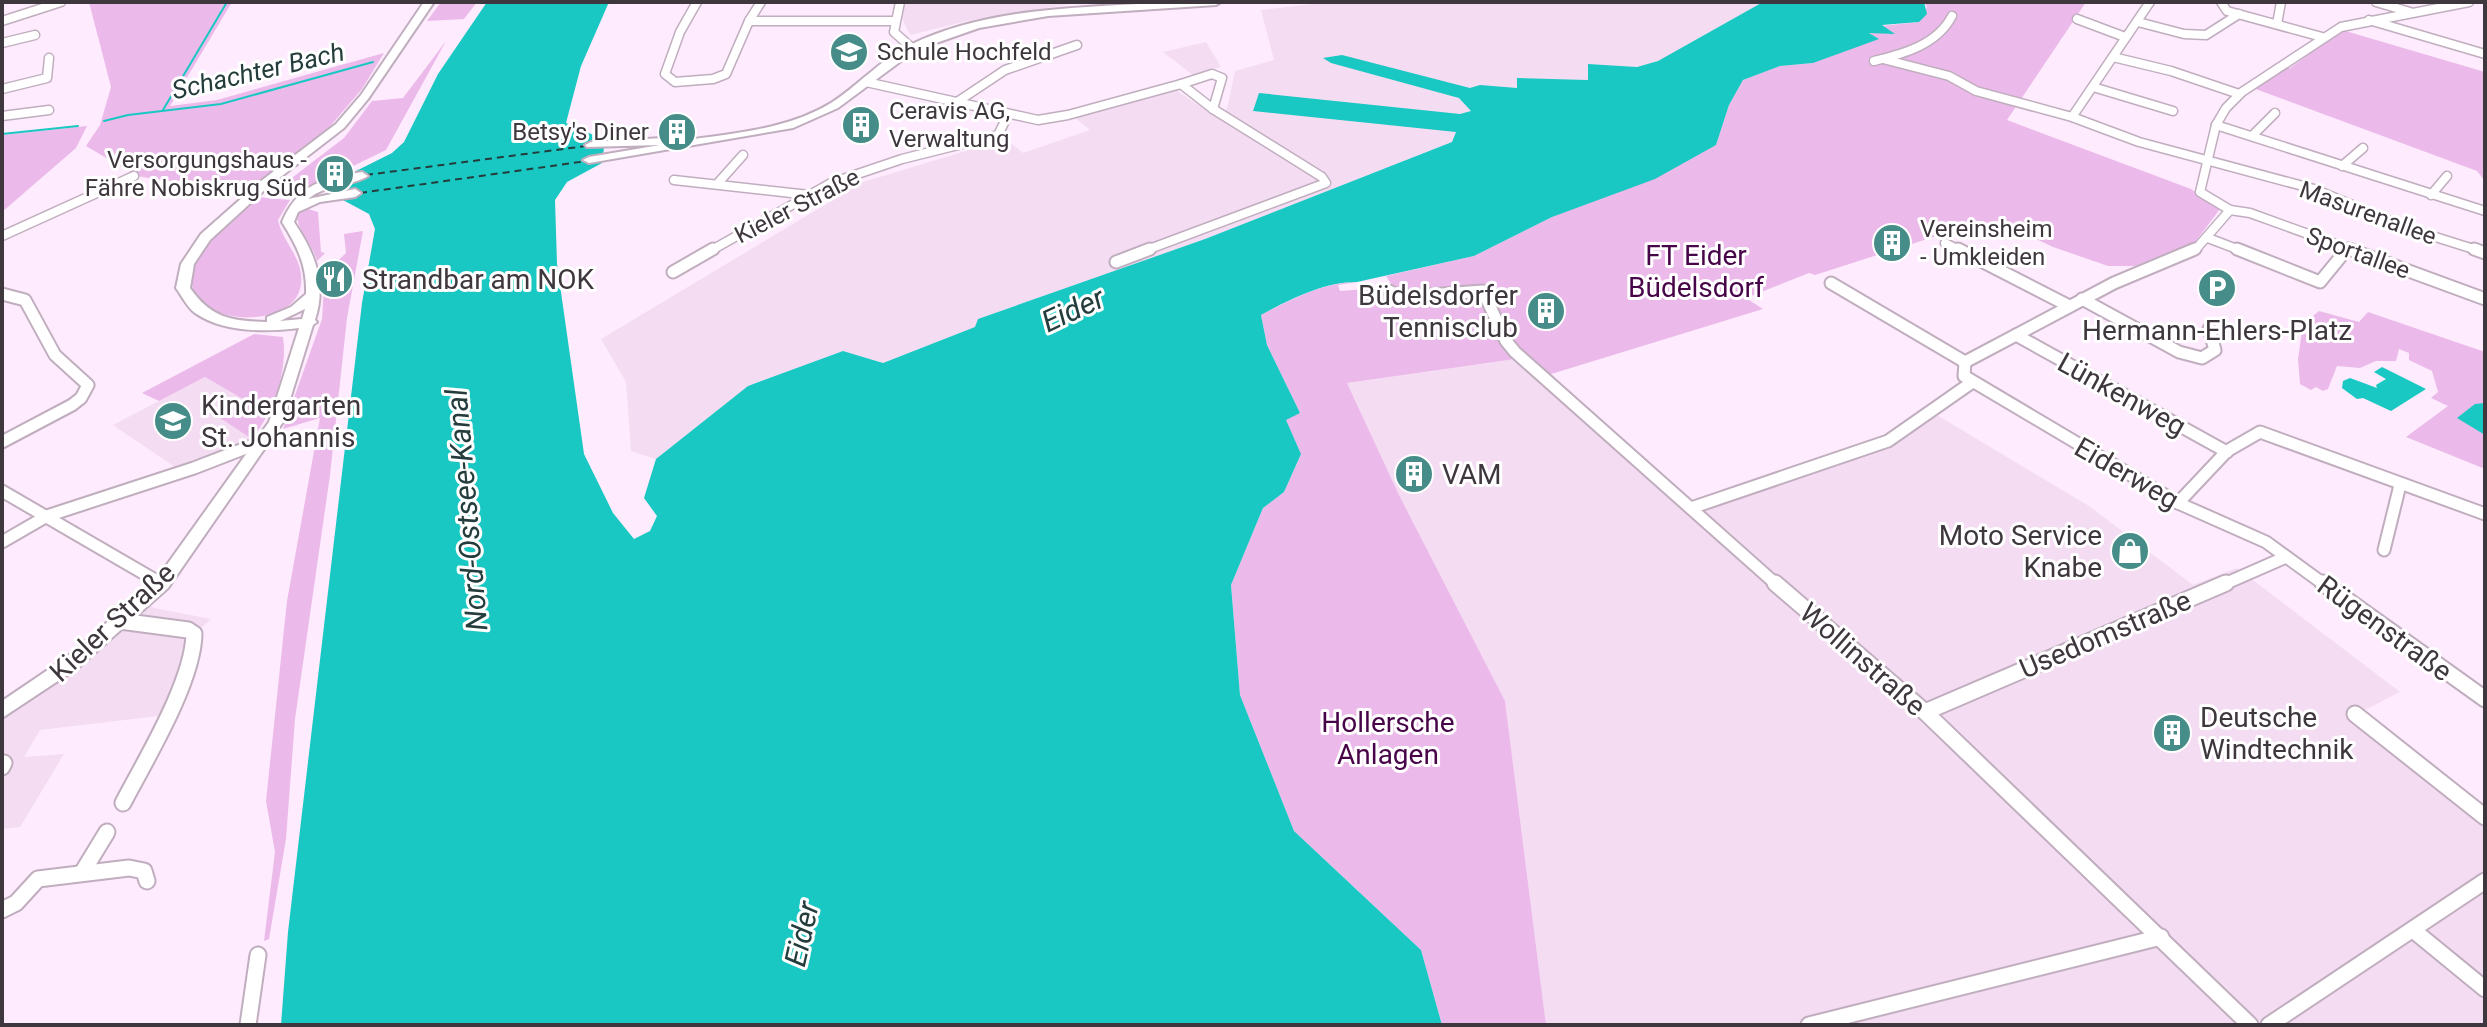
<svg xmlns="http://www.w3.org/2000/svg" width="2487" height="1027" viewBox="0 0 2487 1027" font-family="Roboto,sans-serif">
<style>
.built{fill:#f4dcf2}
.green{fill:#ebbaea}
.water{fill:#19c8c2}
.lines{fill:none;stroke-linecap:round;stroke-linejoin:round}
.stream{stroke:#19c8c2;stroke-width:2}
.ferry{stroke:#243d3c;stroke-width:2;stroke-dasharray:7 5;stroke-linecap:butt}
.minor-far2-casing{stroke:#c0aebf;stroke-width:11}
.minor-far1-casing{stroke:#c0aebf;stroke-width:15}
.minor-casing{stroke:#c0aebf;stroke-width:19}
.major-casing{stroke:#c0aebf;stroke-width:4}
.minor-far2{stroke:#fff;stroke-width:8}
.minor-far1{stroke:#fff;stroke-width:11}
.minor{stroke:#fff;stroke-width:15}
.major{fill:#fff;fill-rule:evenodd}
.labels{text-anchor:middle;stroke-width:6;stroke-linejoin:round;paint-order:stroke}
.far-poi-label{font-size:24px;fill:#3f373e;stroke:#fff;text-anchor:start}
.far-street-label{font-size:24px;fill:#3f373e;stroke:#fff}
.far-water-label{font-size:26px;font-style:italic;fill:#243d3c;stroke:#fff}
.park-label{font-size:28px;fill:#480449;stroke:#fff}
.poi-label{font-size:28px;fill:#3f373e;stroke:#fff;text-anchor:start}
.street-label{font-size:28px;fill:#3f373e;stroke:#fff}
.water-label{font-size:30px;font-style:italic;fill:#243d3c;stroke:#fff}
</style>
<rect width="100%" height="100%" fill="#feebfd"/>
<g class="built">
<path d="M905,2h177l-115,19 -57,14 -8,-17z"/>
<path d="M1329,2h434l-105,59 -21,6 -49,-3v16l-71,-1 1,9 -38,-1 -9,24 -15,20 -4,11 -247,97 -227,80 -2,8 -94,36 -39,-12 -95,35 -92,73 -25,-8 -5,-69 -25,-43 262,-157 143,-43 17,14 67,-23 -16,-13 100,-28 38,25 15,-5 8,-38 39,-11 -13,-50z"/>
<path d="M1206,42l15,25 -28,8 -30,-23z"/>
<path d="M1530,357l161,150 196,-67 43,-29 159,95 104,79 44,-17 163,124 -49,25 134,106v202h-939l-41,-324 -106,-206 -52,-112z"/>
<path d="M205,377l41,23 -28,16 34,23 -77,28 -62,-42z"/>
<path d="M136,595l18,13 57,11 -12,11 3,4v10l-27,70 -135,16 -16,27 40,-3 -44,73 -18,2v-129l36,-21 76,-62z"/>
</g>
<g class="green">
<path d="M89,2h143l-62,104 47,-6 167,-47 -22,36 -35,41 -78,62 -22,-3 -18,-8h-43l-29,-5 -51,-30 14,-21 11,-38z"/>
<path d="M441,2h36l-13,17 -37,2z"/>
<path d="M1924,2h162l-79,118 184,69 29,20 -27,36 -58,21h-27l-55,-19 -54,-26 -50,11 -134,43 -6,-2 -63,25 17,11 -215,66 -19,-18 -182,26 52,112 106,206 41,324h-104l-21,-75 -127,-119 -54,-136 -9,-110 32,-77 21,-16 17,-38 -16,-35 15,-6 -33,-68 -6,-30c29,-15 63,-33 96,-33l-19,3 2,6 39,-3 8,8 9,-5 -10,-15 88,-20 78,-39 164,-72 13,-40 14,-25 37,-14 33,-3 64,-25 -8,-5h24l-12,-7 38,-4 8,-15z"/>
<path d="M2342,30l143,42v109l-8,-10 -224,-83 31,-21 6,1 18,-13 -1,-3z"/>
<path d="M446,41l-60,109 -94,46 -20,-3 72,-55 28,-37 31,-3z"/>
<path d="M87,126l-11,22 -74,64v-77z"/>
<path d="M256,197l34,3 -12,20c5,24 29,41 22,69 -13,49 -148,34 -97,-40 14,-20 35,-36 53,-52z"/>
<path d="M305,208l13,4 3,40 4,1 -8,8c-4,-16 -20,-30 -20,-46z"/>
<path d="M363,231l-16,87 -17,157 -35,244 -9,120 -17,100 -5,2 11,-89 -9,-51 21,-200 33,-183 -37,11 39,-110 3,-46 21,-20 -2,-19z"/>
<path d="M2319,311l40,11 9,-10 117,40v117l-79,-32 42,-31 -17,-8 7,-6 -6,-21 -23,-11v-7l-10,-4 -3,12h-20l-16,7 -23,-2 -9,23 -5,2 -7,-4 -5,3 -11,-6 -2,-25 5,-35z"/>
<path d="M254,334l29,3c5,34 -10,76 -31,102l-35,-23 28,-16 -40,-23 -46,24 -17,-8z"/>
</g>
<g class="water">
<path d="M487,2h122l-28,64 -15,57 39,17 -3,23 -35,19 -12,18 2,64 27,190 29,59 21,26 16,-8 7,-15 -13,-18 12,-39 92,-73 95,-35 40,12 92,-36 3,-8 227,-80 247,-97 4,-10 -203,-21 6,-18 201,21 11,-3 -12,-13 -128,-35 -8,-5 19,-3 128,33 10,-3 37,3v-10l71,2v-16l49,3 21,-6 105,-59h161l3,12 -8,8 -37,3 13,9 -26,-1 10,6 -66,24 -33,3 -37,14 -14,25 -13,40 -61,34 -103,38 -78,39 -117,26c-33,0 -67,17 -96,33l6,30 33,68 -14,7 15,34 -17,38 -21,16 -32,77 9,110 54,136 127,119 21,75h-1161l7,-93 74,-629 13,-74 -6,-15 -28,-15 9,-25 42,-21 12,-11 34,-68z"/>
<path d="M2382,367l44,22 -35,22 -28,-13 -6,1 -15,-11 1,-7 7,-3 27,10 -1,-3 10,-6 -12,-7z"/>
<path d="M2485,403v32l-28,-17 18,-14z"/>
</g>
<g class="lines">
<g class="stream">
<path d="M163,110l64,-108"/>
<path d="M104,121l24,-6 93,-11 152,-42"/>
<path d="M2,134l76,-8"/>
</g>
<g class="ferry">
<path d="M366,175l220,-29"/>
<path d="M360,193l227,-32"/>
</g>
<g class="minor-far2-casing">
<g id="minor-far2">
<path d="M697,2l-17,30 -15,42 10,8 38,-3 13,-5 23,-53 12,-19"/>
<path d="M900,2l-6,30 18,16"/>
<path d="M2221,2l6,9 95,26"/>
<path d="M2376,2l34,10"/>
<path d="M2077,19l48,18"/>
<path d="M2369,20l116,34"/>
<path d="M2,21l59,-19"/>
<path d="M749,21h145"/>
<path d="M2138,22l46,12 22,1 33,-21"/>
<path d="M2277,24l4,-22"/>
<path d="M2,43l33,-8"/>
<path d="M2113,57l58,14 68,23"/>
<path d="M1883,59l66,17 27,15 96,26 67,25 175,47 96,40 70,22"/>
<path d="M1874,61c29,-7 63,-16 78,-45"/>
<path d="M866,82l172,38 30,-5 113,-31 32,25 109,68 4,6 -182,68"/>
<path d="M1181,84l31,-10 10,4 -9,31"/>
<path d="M2093,87l80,24"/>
<path d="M2,89l45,-11 2,-20"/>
<path d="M957,102l48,-32 72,-25"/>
<path d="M2,116l47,-6"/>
<path d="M2072,117l78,-115"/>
<path d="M2216,125l269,86"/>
<path d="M2252,136l23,-23"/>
<path d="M2342,166l21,-18"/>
<path d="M674,180l135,15"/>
<path d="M718,183l25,-28"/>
<path d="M2431,195l16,-19"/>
<path d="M2,236l132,-60"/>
<path d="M2208,238l34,13"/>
<path d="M1945,243l16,8"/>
<path d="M710,251l121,-68 71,-24 96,-24 10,-20"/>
<path d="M2190,251l6,-2 34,-39"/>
<path d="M2345,251l2,-2"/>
<path d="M2355,251l-105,-38 -20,-3 -30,-18 16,-67 10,-17 16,-16 99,-65 128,-25"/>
</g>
</g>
<g class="minor-far1-casing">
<g id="minor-far1">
<path d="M1958,249l111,57"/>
<path d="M2195,249l-81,34 -149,79 -1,14 214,127 88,39 59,43"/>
<path d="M2237,249l83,33 27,-33"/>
<path d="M2349,249l136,50"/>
<path d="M2474,249l11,4"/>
<path d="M1116,262l34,-13"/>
<path d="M673,272l40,-23"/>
<path d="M1831,283l134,79"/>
<path d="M1389,291l12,6 82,-6 23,50 9,11 262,233"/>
<path d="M2,294l23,6 30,55 33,30 -7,13 -9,7 -70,37"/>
<path d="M2082,299l97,53 23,6 13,-8 -6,-21"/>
<path d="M2016,335l211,117"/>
<path d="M2,491l160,93"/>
<path d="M2178,503l49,-52 33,-19 225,82"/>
<path d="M1691,508l197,-67 83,-58"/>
<path d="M2,542l45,-26 147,-48 70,-27"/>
<path d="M2384,550l16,-65"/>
<path d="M2222,585l64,-28"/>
</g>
</g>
<g class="minor-casing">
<g id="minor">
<path d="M1775,583l150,129 325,313"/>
<path d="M2323,583l162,116"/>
<path d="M120,621l68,9 6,4c-1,48 -48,125 -71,169"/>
<path d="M1925,712l301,-129"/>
<path d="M2355,714l130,103"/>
<path d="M2,767l2,-4"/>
<path d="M82,873l25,-41"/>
<path d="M2,910l14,-7 22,-24 91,-11 15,3 3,10"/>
<path d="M2413,930l72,59"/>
<path d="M248,1025l10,-70"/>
<path d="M1809,1025l352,-88"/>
<path d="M2269,1025l216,-144"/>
</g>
</g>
<g class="major-casing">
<g id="major">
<path d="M424,2h10l-66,97 -24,29 -75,58 -59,54 -16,24 -4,24c21,30 41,33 77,34v-5l24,-10 15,-13c1,-29 -9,-48 -24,-72 16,-38 42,-44 80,-50l6,4c-18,11 -40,7 -60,23l47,-10 6,4 -6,4 -35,5 -22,10 -4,10c21,31 33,61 21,98l2,2 -4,3 -30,97 -115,166 -89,79 -77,51v-17l65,-44 89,-77 113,-158 30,-94c-33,4 -75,5 -104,-15 -8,-6 -13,-17 -19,-25l5,-24 20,-30 60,-53 75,-57 25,-29zM305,309l-3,10 -22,2z"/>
<path d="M1172,2h49l-5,3 -168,11 -69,12 -63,22 -78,58 -45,20 -204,35 -6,-3 6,-3 71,-12 -73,2 -2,-2 6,-3 72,-4 4,1v4c54,-9 117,-11 164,-40 27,-17 50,-44 79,-58 80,-39 175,-37 262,-43z"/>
</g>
</g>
<use href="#minor-far2" class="minor-far2"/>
<use href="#minor-far1" class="minor-far1"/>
<use href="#minor" class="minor"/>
<use href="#major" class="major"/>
</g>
<defs>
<g id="school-disc" transform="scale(2)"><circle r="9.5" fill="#468d89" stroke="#fff"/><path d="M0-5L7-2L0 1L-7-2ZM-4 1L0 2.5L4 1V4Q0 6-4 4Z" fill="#fff"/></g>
<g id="building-disc" transform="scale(2)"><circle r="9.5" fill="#468d89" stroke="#fff"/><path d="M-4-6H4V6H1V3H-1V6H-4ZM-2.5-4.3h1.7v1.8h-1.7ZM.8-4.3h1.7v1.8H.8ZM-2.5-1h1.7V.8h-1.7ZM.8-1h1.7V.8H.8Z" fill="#fff"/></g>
<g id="restaurant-disc" transform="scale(2)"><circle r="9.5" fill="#468d89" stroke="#fff"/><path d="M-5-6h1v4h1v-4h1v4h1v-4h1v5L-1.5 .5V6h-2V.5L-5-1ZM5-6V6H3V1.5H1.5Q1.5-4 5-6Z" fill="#fff"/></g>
<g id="parking-disc" transform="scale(2)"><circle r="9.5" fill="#468d89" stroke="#fff"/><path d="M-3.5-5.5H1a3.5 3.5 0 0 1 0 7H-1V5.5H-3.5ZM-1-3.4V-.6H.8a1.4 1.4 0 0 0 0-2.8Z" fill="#fff"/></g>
<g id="shop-disc" transform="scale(2)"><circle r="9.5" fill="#468d89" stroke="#fff"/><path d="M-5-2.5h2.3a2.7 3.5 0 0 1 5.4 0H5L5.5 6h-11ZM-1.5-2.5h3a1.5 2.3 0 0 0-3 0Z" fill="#fff"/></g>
</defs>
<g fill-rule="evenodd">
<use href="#school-disc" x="849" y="52"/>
<use href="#building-disc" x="861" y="125"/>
<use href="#building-disc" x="677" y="132"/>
<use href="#building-disc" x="335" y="174"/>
<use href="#building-disc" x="1892" y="243"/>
<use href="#restaurant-disc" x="334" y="279"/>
<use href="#parking-disc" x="2217" y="288"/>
<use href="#building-disc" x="1546" y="311"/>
<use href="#school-disc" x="173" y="421"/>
<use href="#building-disc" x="1414" y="474"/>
<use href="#shop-disc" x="2130" y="551"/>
<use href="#building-disc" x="2172" y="733"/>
</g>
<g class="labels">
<g class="far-poi-label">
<text x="877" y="60">Schule Hochfeld</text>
<text x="889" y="119">Ceravis AG,<tspan x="889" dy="28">Verwaltung</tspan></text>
<text x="649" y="140" text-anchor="end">Betsy's Diner</text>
<text x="307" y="168" text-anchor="end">Versorgungshaus -<tspan x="307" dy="28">Fähre Nobiskrug Süd</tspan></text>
<text x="1920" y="237">Vereinsheim<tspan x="1920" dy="28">- Umkleiden</tspan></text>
</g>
<g class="far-street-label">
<text transform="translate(797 206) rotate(-27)" y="8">Kieler Straße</text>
<text transform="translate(2368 213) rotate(20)" y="8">Masurenallee</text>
<text transform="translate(2358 253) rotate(20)" y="8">Sportallee</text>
</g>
<g class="far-water-label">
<text transform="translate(258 71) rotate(-13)" y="9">Schachter Bach</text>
</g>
<g class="park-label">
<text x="1696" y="265">FT Eider<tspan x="1696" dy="32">Büdelsdorf</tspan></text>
<text x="1388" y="732">Hollersche<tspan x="1388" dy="32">Anlagen</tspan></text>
</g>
<g class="poi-label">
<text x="362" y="289">Strandbar am NOK</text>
<text x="1518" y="305" text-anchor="end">Büdelsdorfer<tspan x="1518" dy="32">Tennisclub</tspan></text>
<text x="2217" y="340" text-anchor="middle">Hermann-Ehlers-Platz</text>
<text x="201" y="415">Kindergarten<tspan x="201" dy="32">St. Johannis</tspan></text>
<text x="1442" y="484">VAM</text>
<text x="2102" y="545" text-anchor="end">Moto Service<tspan x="2102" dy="32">Knabe</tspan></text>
<text x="2200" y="727">Deutsche<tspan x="2200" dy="32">Windtechnik</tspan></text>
</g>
<g class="street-label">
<text transform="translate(2122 394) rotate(29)" y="10">Lünkenweg</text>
<text transform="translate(2127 473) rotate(30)" y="10">Eiderweg</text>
<text transform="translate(112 622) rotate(-43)" y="10">Kieler Straße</text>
<text transform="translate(2385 628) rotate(36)" y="10">Rügenstraße</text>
<text transform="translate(2105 634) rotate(-23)" y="10">Usedomstraße</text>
<text transform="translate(1863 659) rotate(41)" y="10">Wollinstraße</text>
</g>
<g class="water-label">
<text transform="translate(1073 310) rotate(-25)" y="10">Eider</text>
<text transform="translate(467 510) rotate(-95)" y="10">Nord-Ostsee-Kanal</text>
<text transform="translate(802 934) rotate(-77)" y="10">Eider</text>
</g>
</g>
<rect width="2487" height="1027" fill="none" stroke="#3f373e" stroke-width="8"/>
</svg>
